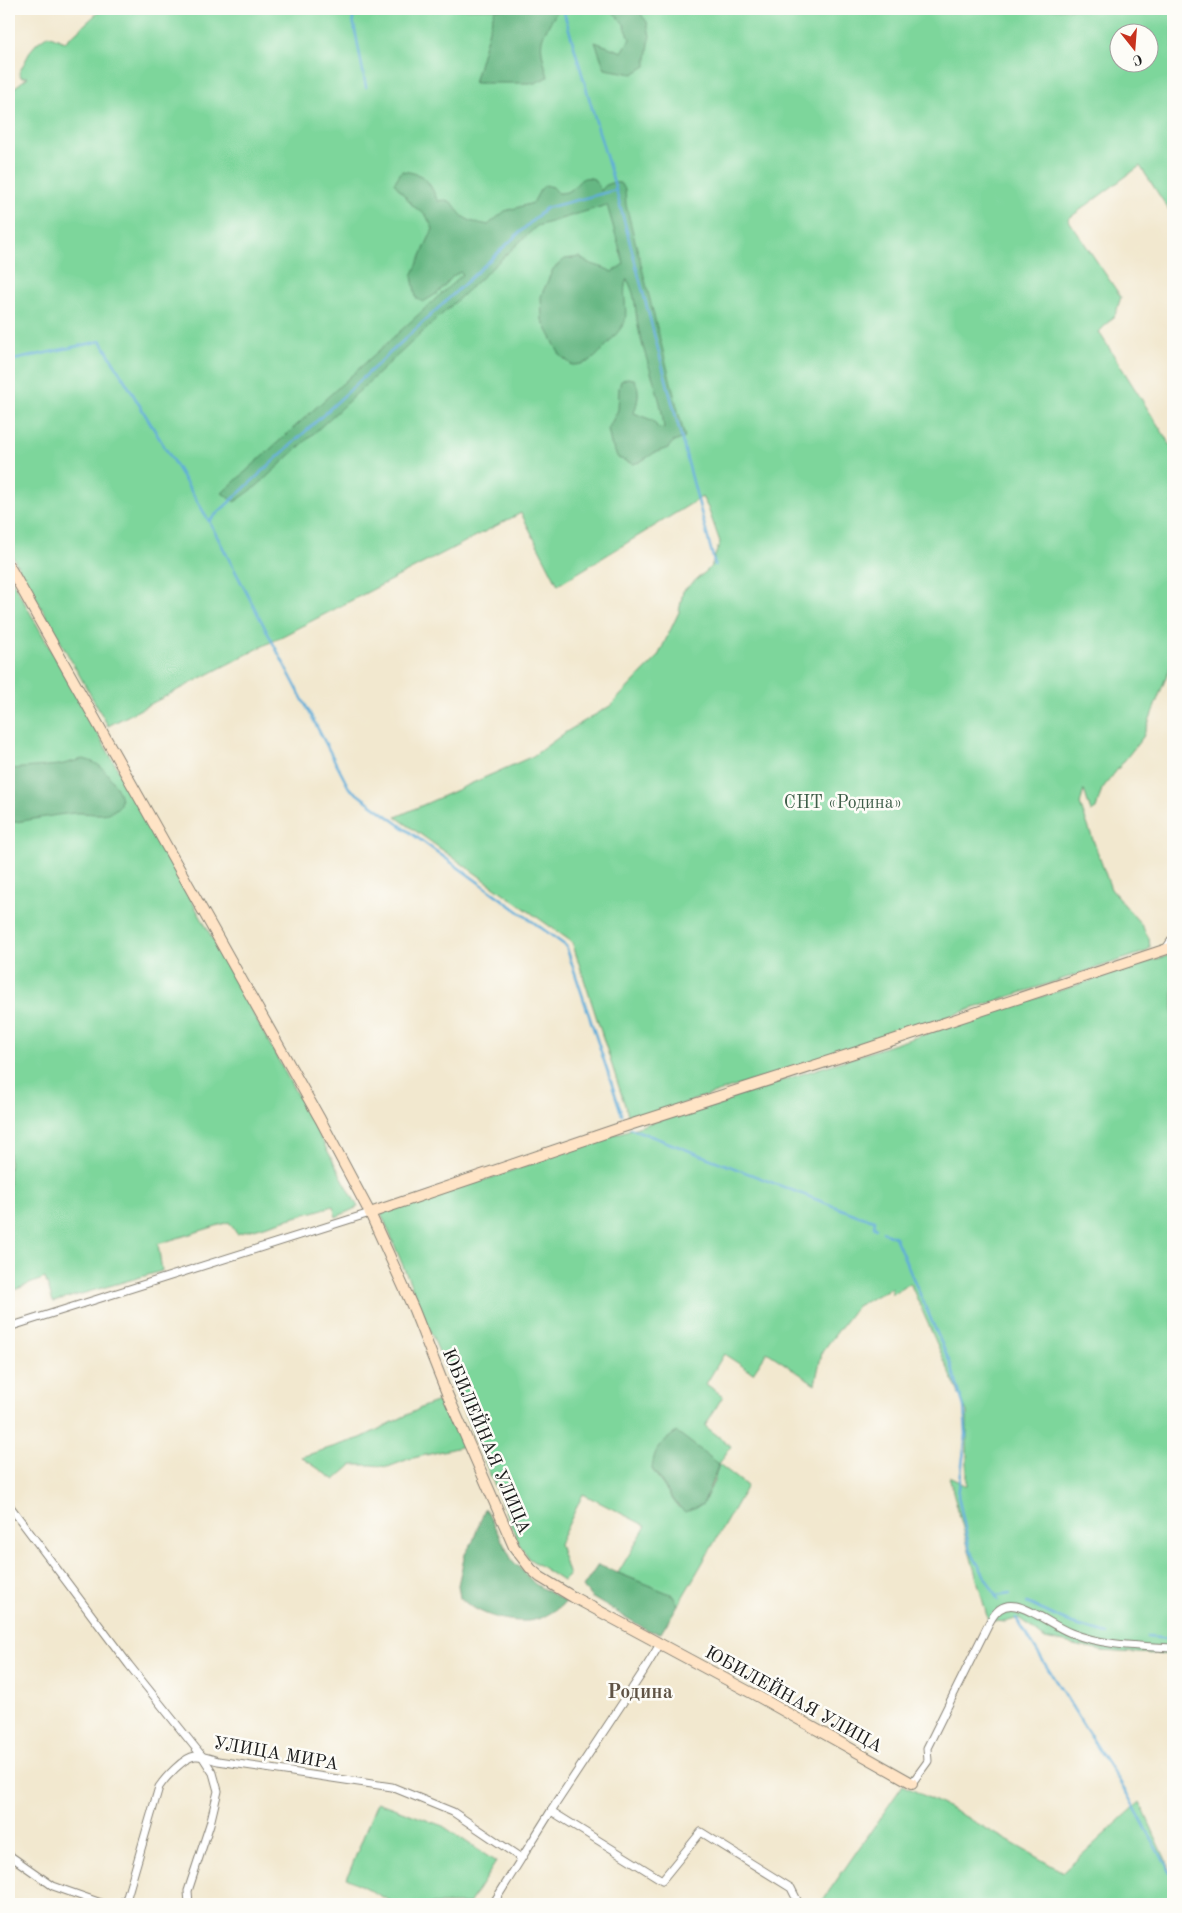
<svg xmlns="http://www.w3.org/2000/svg" width="1182" height="1913" viewBox="0 0 1182 1913" font-family="'Old Standard TT',serif">
<style>
.green{fill:#7dd69b;stroke:#4c795c;fill-rule:evenodd}
.forest{fill:#66b783;stroke:#416a50}
.lines{fill:none;stroke-linecap:round;stroke-linejoin:round}
.stream{stroke:#61add9;stroke-width:2.5}
.street-casing{stroke:#878276;stroke-width:9}
.secondary-casing{stroke:#878276;stroke-width:12}
.street{stroke:#fff;stroke-width:7}
.secondary{stroke:#ffe4c6;stroke-width:10}
.labels{text-anchor:middle;stroke-width:5;stroke-linejoin:round;paint-order:stroke}
.park-label{font-size:18px;fill:#3e5d48;stroke:#fdfcf7}
.street-label{font-size:18px;fill:#1c1c1c;stroke:#fdfcf7}
.quarter-label{font-size:20px;font-weight:bold;fill:#5f5345;stroke:#fdfcf7}
</style>
<rect width="100%" height="100%" fill="#fdfcf7"/>
<filter id="ink" filterUnits="userSpaceOnUse"><feTurbulence type="fractalNoise" baseFrequency=".02" numOctaves="2"/><feDisplacementMap in="SourceGraphic" scale="10" xChannelSelector="R" yChannelSelector="G"/><feConvolveMatrix kernelMatrix="1 2 1 2 8 2 1 2 1" color-interpolation-filters="sRGB"/></filter>
<filter id="wash" filterUnits="userSpaceOnUse"><feTurbulence type="fractalNoise" baseFrequency=".0096" numOctaves="4" result="noise"/><feDisplacementMap in="SourceGraphic" scale="20" xChannelSelector="R" yChannelSelector="G"/><feGaussianBlur stdDeviation="1.12" result="paint"/><feColorMatrix in="noise" values="0 0 0 0 0 0 0 0 0 0 0 0 0 0 0 0 0 1.4 0 .05"/><feComposite in="paint" operator="in"/></filter>
<g filter="url(#wash)">
<rect width="100%" height="100%" fill="#f2e8cf"/>
<g class="green">
<path d="M102,9h1071v207l-33,-50 -72,53 53,78 -6,18 -16,17 74,117v210l-30,78 -41,52 -6,20 -5,3 -7,-22 -4,14 31,85 29,34 9,15 1,10 -5,4 -515,169 -58,-179 -176,-125 137,-61 33,-24 44,-26 47,-48 22,-46 4,-21 28,-24 9,-25 -12,-34 -6,-11 -144,88 -37,-72 -413,213 -99,-176v-460l5,-2 14,-11h-7l-2,-4 12,-23 6,-7 11,-8 17,7zM1120,32h30v30h-30z"/>
<path d="M9,575l194,346 155,286 -22,10 -3,-11 -96,28 -8,-12 -71,22 4,27 -109,31 -8,-24 -36,14z"/>
<path d="M1173,954v701l-71,-4 -57,-12 -26,-21 -14,4 -17,-2 -39,-143 18,9v-74l-57,-129 -18,11 -1,-6 -34,18 -35,46 -7,32 -48,-32 -14,21 -29,-19 -18,30 17,12 -18,30 26,20 -12,18 28,22 -69,119 -6,-10 -54,-22 28,-47 -63,-32 -24,50 10,32 -6,5 -35,-23 -9,-14 -138,-331 113,-36 110,-39zM719,1464l-5,17 -11,23 -14,5 -11,-2 -26,-38z"/>
<path d="M444,1399l20,47 -55,13 -21,8 -16,-2h-20l-17,15 -34,-23 60,-19 64,-32z"/>
<path d="M903,1785l63,32 97,55 77,-70 33,74v28h-353z"/>
<path d="M377,1802l66,24 53,36 -27,42h-73l-49,-26z"/>
</g>
<g class="forest">
<path d="M495,9h64c-21,32 -21,31 -11,68l-13,6h-61z"/>
<path d="M609,9h28l10,13 3,14 -4,30 -13,8 -28,-5 -10,-27 27,10 8,-13 -6,-15z"/>
<path d="M402,171c24,3 26,9 36,30 19,-5 16,12 29,18 6,4 15,4 21,6l17,-14 28,-8 7,-13 5,-5 8,2 5,6c22,1 17,-21 36,-14l7,12c5,-8 10,-9 19,-8l5,6 1,16 59,233 -12,4 -5,6 -14,5 -14,9 -7,2 -15,-6 -7,-14 -3,-15 10,-19 1,-22 2,-7 6,-3 7,1c7,11 4,22 0,34l20,8 3,6 7,2c-2,-34 -18,-65 -25,-98 -5,-20 -1,-32 -12,-52 -6,11 1,29 -2,42 -2,7 -25,32 -31,37 -6,5 -15,7 -22,7l-12,-10 -18,-35 -1,-24 12,-27 12,-10 15,-2c8,9 22,8 32,15l12,-8 -17,-59 -70,21 -280,260 -22,16 -13,-9 241,-219 -3,-2 -7,4 -15,17 -15,9 -7,-4 -4,-22 21,-47 -7,-14 -13,-9 -19,-23z"/>
<path d="M83,759c18,4 22,11 32,26 4,7 10,17 1,24 -11,9 -28,3 -42,4 -22,2 -43,7 -65,10v-54l51,-4z"/>
<path d="M677,1432l42,32 -16,40 -18,8c-14,-11 -21,-30 -33,-43 2,-20 8,-26 25,-37z"/>
<path d="M485,1508l27,52 23,24 31,18c-10,8 -24,18 -38,19 -25,1 -50,-7 -68,-23l-2,-13 7,-31 8,-13z"/>
<path d="M598,1565l75,30 5,10 -17,28 -12,-2 -58,-34 -8,-10z"/>
</g>
<g class="lines">
<g class="stream">
<path d="M351,9l15,78"/>
<path d="M563,9l53,181"/>
<path d="M9,361l92,-20 108,180 140,267 217,158 56,169"/>
<path d="M209,521l337,-313 70,-18 99,375"/>
<path d="M630,1128l232,89 13,3 -1,6 2,2"/>
<path d="M883,1232l12,5 56,128 13,42 2,27 -8,62 12,54 28,50"/>
<path d="M996,1596l14,-2"/>
<path d="M1027,1603l45,21 36,10"/>
<path d="M1016,1618l111,176 46,83"/>
<path d="M1147,1637l26,2"/>
</g>
</g>
</g>
<g filter="url(#ink)">
<g class="lines">
<g class="street-casing">
<g id="street">
<path d="M1165,950l8,-12"/>
<path d="M9,1327l361,-114"/>
<path d="M9,1505l120,160 73,91 11,17 5,18 -8,33 -22,67 1,13"/>
<path d="M912,1783l16,-22 -1,-13 62,-125c6,-11 13,-20 27,-17 18,4 37,20 55,27 33,13 67,13 102,15"/>
<path d="M551,1811l111,69 39,-48 90,56 8,16"/>
<path d="M9,1855l44,31 51,18"/>
<path d="M121,1904l6,-7 32,-110c6,-9 25,-30 36,-31 8,-1 15,3 23,5l174,26 61,25 68,46"/>
<path d="M493,1904l58,-93 92,-139 17,-28"/>
</g>
</g>
<g class="secondary-casing">
<g id="secondary">
<path d="M9,566l311,553 50,94 44,97 34,86 66,151 17,22 9,8 33,20 186,100 153,86"/>
<path d="M370,1213l250,-85 243,-78 310,-103"/>
</g>
</g>
<use href="#street" class="street"/>
<use href="#secondary" class="secondary"/>
</g>
</g>
<g class="labels">
<g class="park-label">
<text x="843" y="808">СНТ «Родина»</text>
</g>
<g class="street-label">
<text transform="translate(487 1441) rotate(67)" y="6">ЮБИЛЕЙНАЯ УЛИЦА</text>
<text transform="translate(794 1699) rotate(29)" y="6">ЮБИЛЕЙНАЯ УЛИЦА</text>
<text transform="translate(276 1753) rotate(10)" y="6">УЛИЦА МИРА</text>
</g>
<g class="quarter-label">
<text x="640" y="1698">Родина</text>
</g>
</g>
<rect width="1182" height="1913" fill="none" stroke="#fdfcf7" stroke-width="30"/>
<g transform="translate(1134 48) rotate(163)"><circle r="24" fill="#fdfcf7" stroke="#a3a29f"/>
<path d="M0-4L9 19L0 12L-9 19Z" fill="#c8321e"/>
<text y="-8" font-size="14" font-weight="bold" text-anchor="middle" fill="#1c1c1c">С</text>
</g>
</svg>
